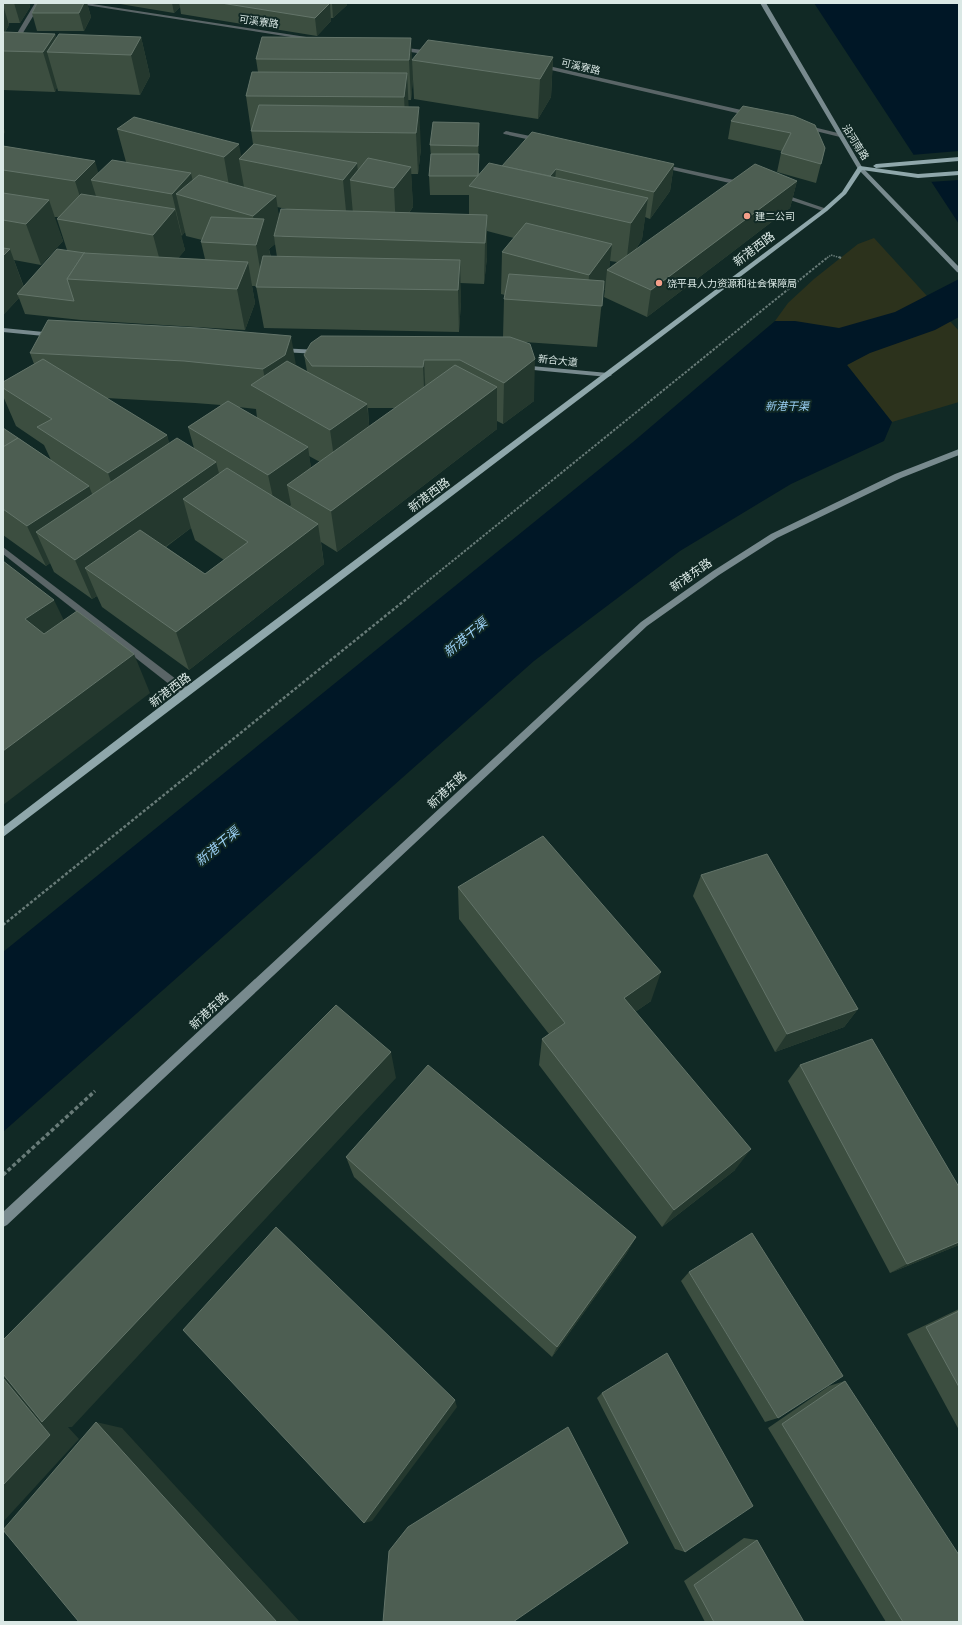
<svg xmlns="http://www.w3.org/2000/svg" width="962" height="1625" viewBox="0 0 962 1625" font-family="'DejaVu Sans','Noto Sans SC',sans-serif">
<style>
.green{fill:#2c321c}
.water{fill:#001726}
.pier{fill:#112925}
.lines{fill:none;stroke-linecap:round;stroke-linejoin:round}
.path-far3{stroke:#687b78;stroke-width:1.5;stroke-dasharray:1.5 1;stroke-linecap:butt}
.path-far2{stroke:#687b78;stroke-width:2;stroke-dasharray:2.5 1.5;stroke-linecap:butt}
.path-far1{stroke:#687b78;stroke-width:2.5;stroke-dasharray:3 2;stroke-linecap:butt}
.path{stroke:#687b78;stroke-width:3.5;stroke-dasharray:4 2.5;stroke-linecap:butt}
.minor{fill:#5a6567;fill-rule:evenodd}
.tertiary{fill:#5a6567;fill-rule:evenodd}
.secondary{fill:#788a8e;fill-rule:evenodd}
.primary{fill:#8fa7ab;fill-rule:evenodd}
.wall{fill:#3c4e40;fill-rule:evenodd}
.shaded-wall{fill:#24382e}
.building{fill:#4d5e52;stroke:#637469}
.poi-dot{fill:#f49e89;stroke:#112925;stroke-width:1.5}
.labels{text-anchor:middle;stroke-width:4;stroke-linejoin:round;paint-order:stroke}
.far-street-label{font-size:10px;fill:#dae8e5;stroke:#112925}
.far-poi-label{font-size:10px;fill:#dae8e5;stroke:#112925;text-anchor:start}
.far-water-label{font-size:11px;font-style:italic;fill:#9acff3;stroke:#112925}
.street-label{font-size:12px;fill:#dae8e5;stroke:#112925}
.water-label{font-size:13px;font-style:italic;fill:#9acff3;stroke:#112925}
</style>
<rect width="100%" height="100%" fill="#112925"/>
<path class="green" d="M874,238l85,93v71l-67,20 -45,-57 23,-13 -95,-31 13,-18 26,-24 44,-35z"/>
<g class="water">
<path d="M814,3h145v221z"/>
<path d="M959,279v38l-24,13 -65,23 -23,12 45,57 -8,19 -93,43 -111,67 -146,110 -531,471v-180l630,-510 142,-121h20l44,7 56,-16z"/>
</g>
<path class="pier" d="M959,151v29l-30,2 -18,-27z"/>
<g class="lines">
<path class="path-far3" d="M827,258l4,-3 10,3"/>
<g class="path-far2">
<path d="M839,257l2,1"/>
<path d="M408,597l420,-340"/>
</g>
<path class="path-far1" d="M3,925l407,-329"/>
<path class="path" d="M3,1175l92,-84"/>
<g class="minor">
<path d="M35,3h6l-35,58 -3,2v-6z"/>
<path d="M506,131l34,7 3,2 -3,2 -36,-8 -1,-1z"/>
<path d="M661,164l82,18 3,2 -3,2 -84,-19v-2z"/>
<path d="M780,193l47,16 1,1 -5,1 -45,-15 -1,-1z"/>
<path d="M3,547l186,142 2,3 -2,3h-6l-180,-141z"/>
</g>
<g class="tertiary">
<path d="M73,3h13l240,37 -3,2z"/>
<path d="M399,47l32,4 3,2 -3,2 -34,-5v-2z"/>
<path d="M540,64l210,48 3,2 -3,2 -212,-49 -1,-1z"/>
<path d="M805,125l37,9 1,1 -3,2 -37,-9 -1,-1z"/>
</g>
<g class="secondary">
<path d="M760,3h6l96,164 97,100v6l-2,-1 -99,-103z"/>
<path d="M3,328l51,5 4,2 -4,2 -51,-5z"/>
<path d="M278,348l41,2 4,2 -4,2 -38,-2h-3z"/>
<path d="M520,365l88,8 4,2 -4,2 -85,-8 -4,-2z"/>
<path d="M959,449v6l-58,23 -124,60 -58,37 -72,51 -640,599 -4,2v-15l638,-590 72,-51 58,-37 124,-60z"/>
</g>
<g class="primary">
<path d="M959,157v4l-83,7 -3,-2 3,-2z"/>
<path d="M860,166l58,8 41,-3v4l-41,3 -56,-8 -16,24 -19,17 -824,626v-10l180,-138 640,-480 19,-17 16,-25z"/>
</g>
</g>
<g class="wall">
<path d="M3,3h26l1,4 -10,16h-11v2l-4,7 50,2 1,4 85,-1 9,39 -10,19 -82,-4 -1,-4 -2,5 -52,-2z"/>
<path d="M87,3l4,14 -7,14h-47l-5,-18z"/>
<path d="M114,3h233v2l-14,13h-2v3l-14,15 -136,-22 -1,-7 -6,6z"/>
<path d="M553,57l-2,40 -13,22 -124,-20 -1,-20 -2,21h-3v7l13,41 -3,26h-7l2,33 -4,6 60,2v-20h-39l-1,-19 2,-19 -1,-12 49,-4 -1,13 1,20 23,-8 172,-2 -4,27 -20,28 -5,-2 -3,22 -6,10 161,-68 -7,27 -143,109 -43,-20 1,-8 -2,2 -6,56 -73,-5 10,59 -31,23 -6,-3v8l-160,123 -16,-10 3,22 -135,106 -87,-63 -5,-11 -5,3 -38,-27 -4,-9 -4,3 -43,-31v-107l48,32 -7,-15 -28,-19 -13,-30v-14l31,-18 -4,-11 266,12 11,6 -3,-16 199,-18 1,-38 1,-4 -4,-1 1,-42 12,-14 -27,-7v26l-3,27 -24,-1 1,18 -2,31 -195,-4 -8,-42h-4l3,17 -10,27 -164,-10 -56,-6 -6,-16 -15,16h-1v-168l95,27 28,-11 -9,-33 124,27 12,-12 -7,-48 12,-24 -2,-13h156zM277,207l15,3 -13,7zM54,217h4l-1,2 10,31 -43,37 -10,-27 27,5 22,-24zM185,232l1,4 16,4 -1,2 4,17 -27,-1 7,-8 -4,-14zM275,244l2,13h-6l-2,-8zM610,261l7,1 -8,6zM106,398l89,5 26,2 -33,22 6,21 -25,-4 -2,-9zM238,407l18,2 1,9zM368,408h27l-26,18zM309,456l11,6 -9,6zM191,528l4,12 29,20 -19,14 -39,-27z"/>
<path d="M743,106l82,42 -9,35 -39,-11 4,-19 1,-2 -54,-12 3,-18z"/>
<path d="M701,875l157,134 -14,18 -69,25 -82,-156z"/>
<path d="M458,887l193,114 -16,11 100,158 -73,57 -123,-162 3,-26 7,-5 -90,-115z"/>
<path d="M800,1065l159,180 -69,28 -102,-192z"/>
<path d="M346,1157l290,80 -10,17 -74,103 -198,-180z"/>
<path d="M689,1272l89,146 -13,4 -84,-141z"/>
<path d="M959,1309v121l-52,-96z"/>
<path d="M845,1381l114,241h-73l-118,-194 61,-42z"/>
<path d="M602,1393l83,159 -10,-3 -78,-151z"/>
<path d="M744,1538l13,2 47,82h-99l-21,-41z"/>
</g>
<g class="shaded-wall">
<path d="M14,3h15l1,4 -10,16z"/>
<path d="M84,3h3l4,14 -7,14 -5,-18z"/>
<path d="M172,3h7l1,4 -6,6z"/>
<path d="M330,3l1,18 -14,15 -2,-18z"/>
<path d="M332,3h15v2l-14,13z"/>
<path d="M3,5l6,20 -6,10z"/>
<path d="M55,34l5,18h-13l10,35 -2,5 -12,-40z"/>
<path d="M141,37l9,39 -10,19 -9,-40z"/>
<path d="M411,38l2,41 -2,21 -2,-40z"/>
<path d="M553,57l-2,40 -13,22 2,-40z"/>
<path d="M407,73l2,40 -3,20 -2,-36z"/>
<path d="M419,107l2,41 -3,26 -2,-41z"/>
<path d="M479,123v18l-1,24v-19z"/>
<path d="M3,125l2,7 -2,4z"/>
<path d="M239,144l3,16 -3,-1 5,28 -13,10 -7,-40z"/>
<path d="M95,161l6,21 -10,-2 9,29 -12,13 -13,-41z"/>
<path d="M357,163l2,19 -9,-2 3,34 -6,7 -4,-41z"/>
<path d="M674,164l-4,27 -20,28 4,-27z"/>
<path d="M411,167l2,40 -17,23 -2,-42z"/>
<path d="M556,169l-2,26 -7,-15z"/>
<path d="M191,173l6,27 -21,-6 9,38 -3,4 -10,-42z"/>
<path d="M797,181l-7,27 -143,109 4,-27z"/>
<path d="M276,196l6,41 -8,-1 1,8 -6,5 2,11 -8,26 -7,-41 1,-6 -4,-23z"/>
<path d="M648,198l-6,41 -16,26 5,-42z"/>
<path d="M49,200l14,41 -22,24 -15,-41z"/>
<path d="M175,209l10,41 -21,26 -11,-41z"/>
<path d="M487,215v42l-3,27 1,-41z"/>
<path d="M612,244l-3,27 -2,-1 -2,19 -2,2 -6,56 6,-55 -16,13 2,-30z"/>
<path d="M10,249l15,42 -8,3 2,4 -15,16 -1,-2v-56z"/>
<path d="M460,260l1,41 -2,31 -1,-42z"/>
<path d="M248,262l7,41 -10,27 -8,-41z"/>
<path d="M291,336l7,41 -30,18 -5,-26z"/>
<path d="M535,359l-1,42 -31,23 1,-41z"/>
<path d="M424,360l2,41 -1,7 -2,-41z"/>
<path d="M497,387v42l-160,123 -6,-41z"/>
<path d="M367,404l4,41 -35,26 -6,-41z"/>
<path d="M167,435l12,41 -57,38 -14,-41z"/>
<path d="M308,447l6,41 -27,-3 4,20 -14,11 -9,-41z"/>
<path d="M216,462l11,41 -44,-4 8,29 -80,58 -26,-18 12,28 -5,3 -17,-39z"/>
<path d="M89,486l16,41 -69,5 14,31 -4,3 -19,-40z"/>
<path d="M318,524l6,40 -135,106 -13,-38z"/>
<path d="M54,600l19,39 -28,19 -20,-39z"/>
<path d="M134,654l16,39 -147,112v-54z"/>
<path d="M661,972l-10,29 -35,24 8,-27z"/>
<path d="M858,1009l-14,18 -69,25 12,-18z"/>
<path d="M391,1052l5,26 -324,349h-4l11,12 -76,83v-165z"/>
<path d="M751,1149l-16,21 -73,57 12,-17z"/>
<path d="M636,1237l-10,17 -74,103 5,-10z"/>
<path d="M959,1242v3l-69,28 17,-9z"/>
<path d="M455,1400l2,7 -85,114 -8,2z"/>
<path d="M96,1422l26,6 178,194h-23z"/>
</g>
<g class="building">
<path d="M37,3h47l-5,10h-47z"/>
<path d="M221,3h109l-15,15z"/>
<path d="M3,32l52,2 -12,18 -40,-1z"/>
<path d="M59,34l82,3 -10,18 -84,-3z"/>
<path d="M262,37l149,1 -2,22 -153,-1z"/>
<path d="M428,40l125,17 -13,22 -128,-19z"/>
<path d="M252,72l155,1 -3,24 -158,-1z"/>
<path d="M259,105l160,2 -3,26 -165,-2z"/>
<path d="M743,106l51,10 21,9 10,23 -4,16 -40,-11 10,-20 -60,-12z"/>
<path d="M134,117l105,27 -15,13 -107,-28z"/>
<path d="M433,122l46,1 -1,23 -48,-1z"/>
<path d="M532,132l142,32 -20,28 -98,-23 -6,7 -48,-10z"/>
<path d="M254,144l103,19 -14,17 -104,-21z"/>
<path d="M3,146l92,15 -20,20 -72,-11z"/>
<path d="M431,154h48l-1,21v1h-49z"/>
<path d="M368,158l43,9 -17,21 -44,-8z"/>
<path d="M112,160l79,13 -19,21 -81,-14z"/>
<path d="M489,163l159,35 -17,25 -162,-37z"/>
<path d="M755,164l42,17 -146,109 -44,-20z"/>
<path d="M199,175l77,21 -23,20 -77,-22z"/>
<path d="M3,193l46,7 -23,24 -23,-4z"/>
<path d="M81,194l94,15 -22,26 -96,-16z"/>
<path d="M281,209l206,6 -2,28 -211,-7z"/>
<path d="M211,217l53,2 -8,26 -55,-3z"/>
<path d="M526,223l86,21 -23,31 -87,-23z"/>
<path d="M3,248l7,1 -7,7z"/>
<path d="M57,249l28,4h-1l-17,26 7,22 -57,-7z"/>
<path d="M84,253l164,9 -11,27 -170,-10z"/>
<path d="M263,256l197,4 -2,30 -202,-3z"/>
<path d="M509,274l95,7 -2,25 -98,-7z"/>
<path d="M48,320l150,8 93,8 -6,19 -22,14 -79,-8 -154,-8z"/>
<path d="M321,336l189,1 20,7 5,15 -31,24 -44,-23h-36l-1,7 -111,-1 -8,-11 7,-12z"/>
<path d="M43,359l124,76 -59,38 -71,-46 15,-8 -49,-31v-6z"/>
<path d="M287,361l80,43 -37,26 -79,-45z"/>
<path d="M455,365l42,22 -166,124 -44,-26z"/>
<path d="M228,401l80,46 -40,28 -80,-48z"/>
<path d="M3,428l15,10 -15,9z"/>
<path d="M18,438l71,48 -62,40 -24,-17v-62z"/>
<path d="M177,438l39,24 -141,98 -39,-28z"/>
<path d="M227,468l91,56 -142,108 -91,-64 55,-38 65,44 43,-32 -65,-43z"/>
<path d="M3,561l51,39 -29,19 19,15 33,-23 57,43 -131,97z"/>
<path d="M543,836l118,136 -37,26 127,151 -77,61 -132,-171 23,-16 -107,-136z"/>
<path d="M767,854l91,155 -71,25 -86,-159z"/>
<path d="M336,1005l55,47 -349,370 -39,-48v-34z"/>
<path d="M872,1039l87,148v55l-52,22 -107,-199z"/>
<path d="M428,1065l208,172 -79,110 -211,-190z"/>
<path d="M276,1227l179,173 -91,123 -181,-193z"/>
<path d="M752,1233l91,143 -65,42 -89,-146z"/>
<path d="M959,1311v76l-33,-60z"/>
<path d="M667,1353l86,153 -68,46 -83,-159z"/>
<path d="M3,1378l47,57 -47,50z"/>
<path d="M845,1381l114,174v67h-56l-121,-198z"/>
<path d="M96,1422l181,200h-198l-76,-92z"/>
<path d="M568,1427l60,116 -115,79h-130l6,-71 19,-24z"/>
<path d="M757,1540l47,82h-90l-20,-37z"/>
</g>
<g class="poi-dot">
<circle cx="747" cy="216" r="4"/>
<circle cx="659" cy="283" r="4"/>
</g>
<g class="labels">
<g class="far-street-label">
<text transform="translate(259 21) rotate(8)" y="4">可溪寮路</text>
<text transform="translate(581 66) rotate(13)" y="4">可溪寮路</text>
<text transform="translate(856 142) rotate(58)" y="4">沿河南路</text>
<text transform="translate(558 360) rotate(6)" y="4">新合大道</text>
</g>
<g class="far-poi-label">
<text x="755" y="220">建二公司</text>
<text x="667" y="287">饶平县人力资源和社会保障局</text>
</g>
<g class="far-water-label">
<text x="787" y="410">新港干渠</text>
</g>
<g class="street-label">
<text transform="translate(754 249) rotate(-37)" y="4">新港西路</text>
<text transform="translate(429 495) rotate(-37)" y="4">新港西路</text>
<text transform="translate(691 575) rotate(-35)" y="4">新港东路</text>
<text transform="translate(170 690) rotate(-37)" y="4">新港西路</text>
<text transform="translate(447 790) rotate(-43)" y="4">新港东路</text>
<text transform="translate(209 1011) rotate(-43)" y="4">新港东路</text>
</g>
<g class="water-label">
<text transform="translate(465 637) rotate(-40)" y="5">新港干渠</text>
<text transform="translate(217 846) rotate(-40)" y="5">新港干渠</text>
</g>
</g>
<rect width="962" height="1625" fill="none" stroke="#dae8e5" stroke-width="8"/>
</svg>
